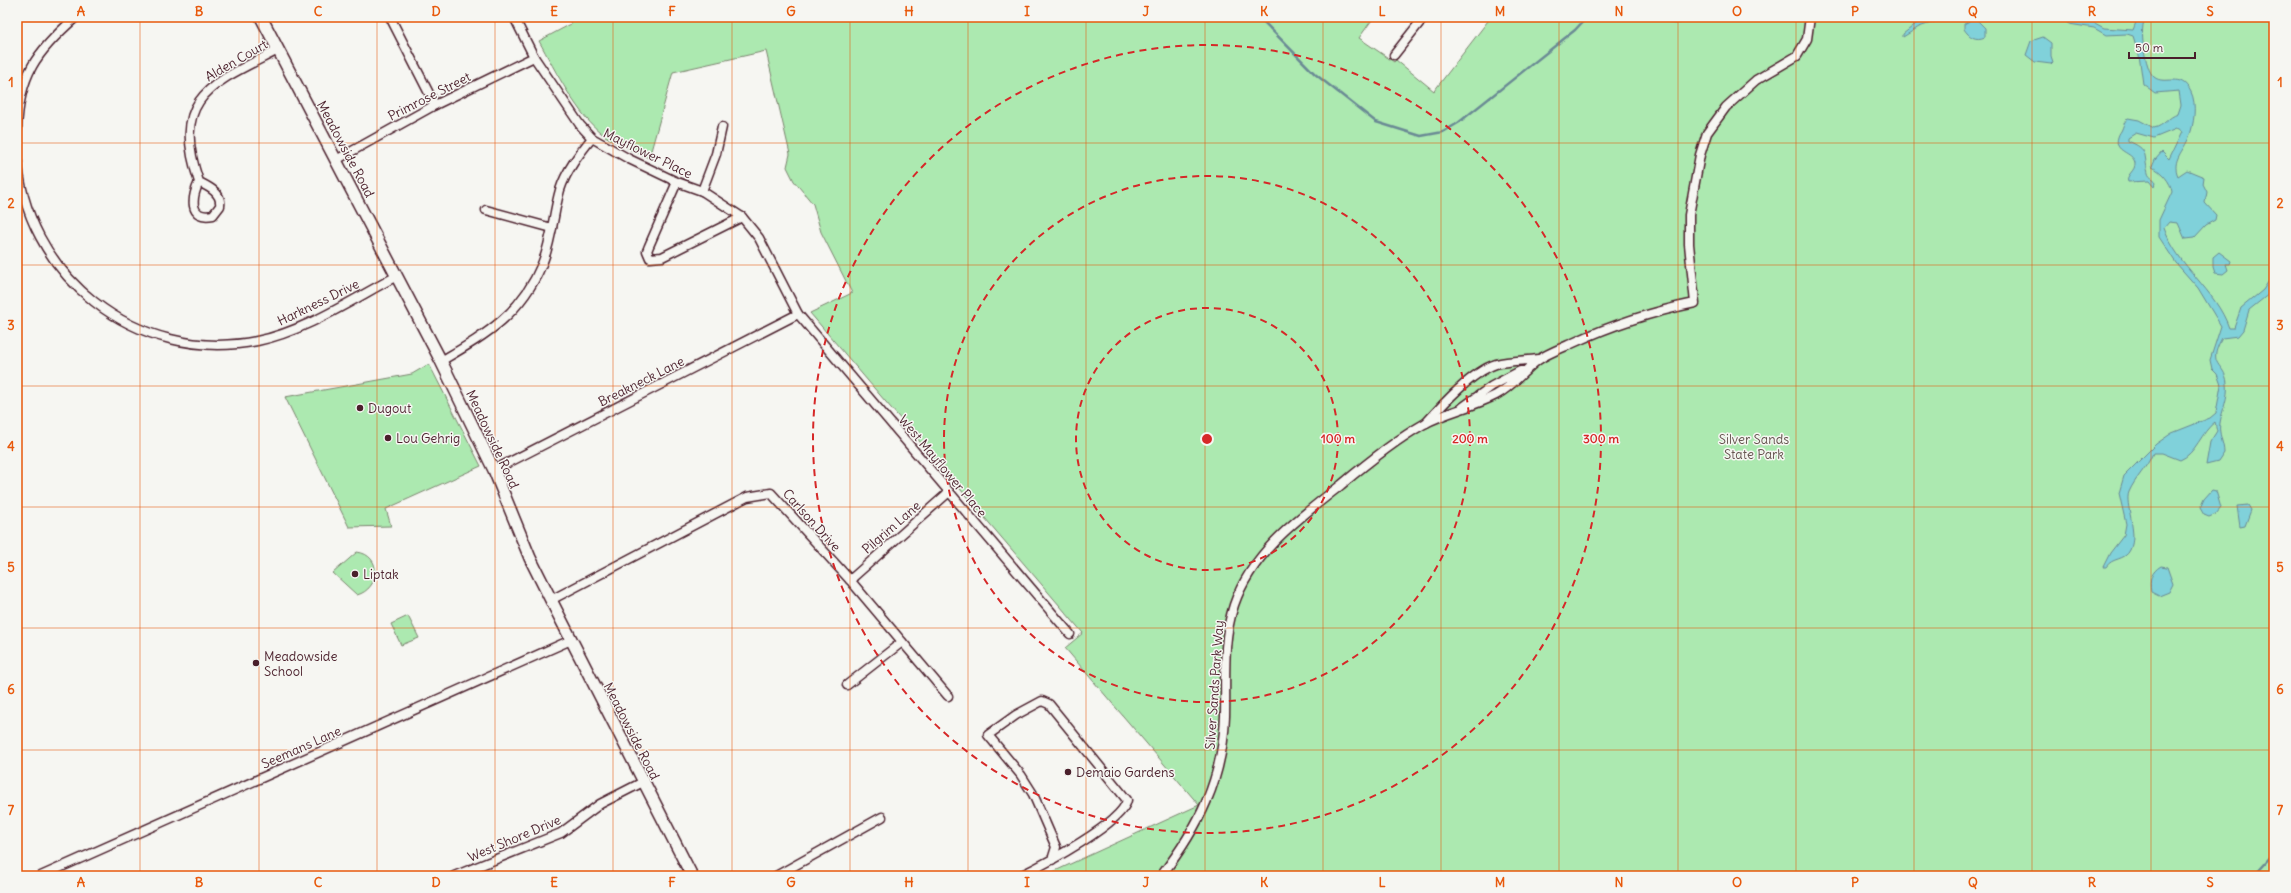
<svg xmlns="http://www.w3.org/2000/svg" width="2291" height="893" viewBox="0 0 2291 893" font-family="Delius,sans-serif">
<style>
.green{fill:#ace9b0;stroke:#7b846e}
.water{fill:#80d1da;stroke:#6a8a94}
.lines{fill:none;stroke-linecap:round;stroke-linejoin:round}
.stream{stroke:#6a8a94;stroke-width:2.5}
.minor-casing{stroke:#4a1f2b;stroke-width:11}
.secondary-casing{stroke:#4a1f2b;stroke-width:14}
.minor{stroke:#f6f6f2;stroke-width:8}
.secondary{stroke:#f6f6f2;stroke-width:11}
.grid{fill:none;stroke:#e8590c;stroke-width:1;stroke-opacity:0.55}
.ring{fill:none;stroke:#d62828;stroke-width:2;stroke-dasharray:7 5}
.poi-dot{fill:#4a1f2b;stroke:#f6f6f2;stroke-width:1.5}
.labels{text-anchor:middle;stroke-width:3;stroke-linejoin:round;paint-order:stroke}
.street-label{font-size:13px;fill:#4a1f2b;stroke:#f6f6f2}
.poi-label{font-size:13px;fill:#4a1f2b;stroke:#f6f6f2;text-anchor:start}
.park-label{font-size:13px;fill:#62524c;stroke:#f6f6f2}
.centre{fill:#d62828;stroke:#f6f6f2;stroke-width:2}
.ring-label{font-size:12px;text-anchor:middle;font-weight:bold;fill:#d62828;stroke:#f6f6f2;stroke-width:3;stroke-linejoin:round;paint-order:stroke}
.neatline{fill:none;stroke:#e8590c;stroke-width:1.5}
.grid-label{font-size:13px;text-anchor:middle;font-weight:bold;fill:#e8590c}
</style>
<rect width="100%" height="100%" fill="#f6f6f2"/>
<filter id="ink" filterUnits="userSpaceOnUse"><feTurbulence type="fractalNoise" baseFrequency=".025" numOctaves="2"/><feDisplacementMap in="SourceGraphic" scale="8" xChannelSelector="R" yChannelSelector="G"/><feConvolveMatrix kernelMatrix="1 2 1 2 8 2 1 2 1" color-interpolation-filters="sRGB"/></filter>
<g filter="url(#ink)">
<g class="green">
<path d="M568,17h806l-15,21 35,24 2,-2 38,31 57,-74h783v859h-1230l155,-71 -134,-157 18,-15 -273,-320 42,-20 -31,-61 -8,-28 -19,-23 -7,-14 3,-13 -24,-103 -93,21 -24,86c-15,-7 -30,-13 -44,-22 -27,-19 -50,-66 -66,-95l32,-17z"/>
<path d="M429,364l52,102 -95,43 5,17 -42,1 -64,-130 127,-23z"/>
<path d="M357,552c26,3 23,37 0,43l-24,-22z"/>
<path d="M408,616l11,22 -18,7 -10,-21z"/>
</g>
<g class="water">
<path d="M1666,17h21c-5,6 -10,8 -17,6z"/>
<path d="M1932,17h8l-6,5 -15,5 -16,10v-3l18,-14z"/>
<path d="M2059,17l34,5 11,6 29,2 5,-13h8c-8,9 -1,53 8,60 11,9 27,-6 37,15 6,12 3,33 -2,45 -5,14 -18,23 -11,39l9,-6 17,7 -1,7 4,8 -2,11 11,12 -1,5 -9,5 -12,13 -9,1 -7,-16 -9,-1 -5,6c13,38 52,62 65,100h5l7,-20 22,-18 11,-17v17l-25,20 -6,20 -5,6 -16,2c-16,29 3,24 5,45 2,14 -5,27 -7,40 -2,11 4,20 4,30l-6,9 -12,3 4,-23 7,-11 -2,-9c-14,10 -19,32 -35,38l-18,-7h-9c-6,15 -18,25 -24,39 -5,12 10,40 1,58 -5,11 -18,7 -24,17h-3l7,-14 14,-18 2,-11 -7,-31 5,-17 32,-32 16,-11 38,-15 6,-5 5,-28 -4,-11 -5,-5 -2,-9 11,-34 -23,-38 -22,-25 -17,-26v-17l13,-28c-1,-10 -11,-21 -20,-25l3,-7 7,-8 7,7 13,-27 -6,-3 -22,9 -18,-5 -8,5v3c22,9 15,13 20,32 1,5 6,5 8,9l-2,5 -5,-6 -21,1c-3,-7 8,-11 7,-19 -2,-12 -22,-10 -17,-26 1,-4 3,-5 4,-8 2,-5 2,-7 6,-11l11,2 15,8c10,-2 14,-11 24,-14l3,-9 -2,-14 -24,2 -12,-9 -4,-29 -6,-19 -6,-2 -21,1 -12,-7 -25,-4z"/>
<path d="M1975,18l10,10v9c-9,4 -16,0 -21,-8v-5z"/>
<path d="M2043,37l8,6v13l2,6 -2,2 -16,-2 -9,-7 5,-14z"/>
<path d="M2219,252l12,9 -1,3h-4l2,6 -5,4 -8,-1 -2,-6v-10z"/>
<path d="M2212,490l4,1 5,17 -5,6 -7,3 -5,-2 -4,-7 4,-9z"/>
<path d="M2248,505l3,5 -6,16 -5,1 -3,-21z"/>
<path d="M2161,566l6,1 6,17 -4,8 -10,4 -8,-4c-2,-12 0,-20 10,-26z"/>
</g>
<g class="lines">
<g class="stream">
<path d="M1259,17l56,57 61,48 45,14 22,-4 15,-9 117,-93 12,-13"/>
<path d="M2254,876l20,-22"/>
</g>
<g class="minor-casing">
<g id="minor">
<path d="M390,17l45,88"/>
<path d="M514,17l20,40 46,68 12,13 37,21 48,23 25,9 40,26 17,21 39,76 272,320"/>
<path d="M1394,55l30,-38"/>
<path d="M17,130c2,-55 19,-78 59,-113"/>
<path d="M17,153c6,122 120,212 240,188 49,-10 96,-42 140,-65"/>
<path d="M336,160l99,-55 99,-48"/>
<path d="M199,182c-7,15 -11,38 14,33l7,-9c2,-13 -11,-19 -21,-24 -29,-86 13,-98 79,-132"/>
<path d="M677,182l-28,64 -2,5 3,7 12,-1 80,-40"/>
<path d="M702,191l14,-37 6,-27"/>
<path d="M486,210l66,18"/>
<path d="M441,361c44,-26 80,-46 101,-97 10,-23 11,-50 18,-74 6,-19 19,-36 32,-52"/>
<path d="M1463,407l29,-21 28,-15h5"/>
<path d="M1426,423c17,-19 46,-51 70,-59 14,-4 29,-3 43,-5"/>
<path d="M494,470l304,-156"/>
<path d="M850,580l99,-88"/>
<path d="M551,600l196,-103 24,-4 79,87 98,116"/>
<path d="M847,685l55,-43"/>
<path d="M41,876l530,-236"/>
<path d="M454,876l107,-43 39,-29 43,-22"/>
<path d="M776,876l106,-59"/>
<path d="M1020,876c23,-11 103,-53 107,-76l-78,-96 -7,-3 -26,14 -28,20 33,40 12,19 23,53 -4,13"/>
<path d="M1161,876c38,-49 62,-97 64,-160 1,-38 -3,-75 9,-111 18,-53 65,-87 107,-120 26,-22 53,-44 83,-61 22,-12 49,-17 72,-29 17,-9 27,-24 42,-35 10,-7 24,-12 35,-17 41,-19 78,-31 122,-40l-6,-59v-29l11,-60 7,-22 19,-26 30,-27 41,-24 10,-17 3,-22"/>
</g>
</g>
<g class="secondary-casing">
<path id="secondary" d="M261,17l180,344 53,109 36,88 21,42 141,276"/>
</g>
<use href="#minor" class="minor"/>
<use href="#secondary" class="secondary"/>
</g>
</g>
<path class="grid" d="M140,17v859M259,17v859M377,17v859M495,17v859M613,17v859M732,17v859M850,17v859M968,17v859M1086,17v859M1205,17v859M1323,17v859M1441,17v859M1559,17v859M1678,17v859M1796,17v859M1914,17v859M2032,17v859M2151,17v859M17,143h2257M17,265h2257M17,386h2257M17,507h2257M17,628h2257M17,750h2257"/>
<g class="ring">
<circle cx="1207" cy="439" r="131"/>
<circle cx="1207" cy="439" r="263"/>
<circle cx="1207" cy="439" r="394"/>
</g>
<g class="poi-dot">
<circle cx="360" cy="408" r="4"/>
<circle cx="388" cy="438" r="4"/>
<circle cx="355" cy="574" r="4"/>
<circle cx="256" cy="663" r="4"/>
<circle cx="1068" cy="772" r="4"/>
</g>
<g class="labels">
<g class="street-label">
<text transform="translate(236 60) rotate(-30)" y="5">Alden Court</text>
<text transform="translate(429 96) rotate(-27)" y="5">Primrose Street</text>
<text transform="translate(346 149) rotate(62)" y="5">Meadowside Road</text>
<text transform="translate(648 153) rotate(26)" y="5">Mayflower Place</text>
<text transform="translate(318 302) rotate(-26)" y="5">Harkness Drive</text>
<text transform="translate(641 381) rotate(-27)" y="5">Breakneck Lane</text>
<text transform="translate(493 439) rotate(65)" y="5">Meadowside Road</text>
<text transform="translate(943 466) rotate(50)" y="5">West Mayflower Place</text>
<text transform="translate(812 520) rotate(48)" y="5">Carlson Drive</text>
<text transform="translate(891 527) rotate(-41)" y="5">Pilgrim Lane</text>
<text transform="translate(1214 685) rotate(-86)" y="5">Silver Sands Park Way</text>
<text transform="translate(632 731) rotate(63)" y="5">Meadowside Road</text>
<text transform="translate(301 747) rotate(-24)" y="5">Seemans Lane</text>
<text transform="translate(514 838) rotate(-23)" y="5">West Shore Drive</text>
</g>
<g class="poi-label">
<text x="368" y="413">Dugout</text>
<text x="396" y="443">Lou Gehrig</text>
<text x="363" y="579">Liptak</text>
<text x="264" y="661">Meadowside<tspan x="264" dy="15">School</tspan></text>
<text x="1076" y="777">Demaio Gardens</text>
</g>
<g class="park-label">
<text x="1754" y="444">Silver Sands<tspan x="1754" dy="15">State Park</tspan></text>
</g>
</g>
<circle cx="1207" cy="439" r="6" class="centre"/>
<g class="ring-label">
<text x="1338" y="443">100 m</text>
<text x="1470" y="443">200 m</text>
<text x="1601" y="443">300 m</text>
</g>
<rect width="2291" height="893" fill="none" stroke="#f6f6f2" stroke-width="44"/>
<path d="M2129 52v6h66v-6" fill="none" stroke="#4a1f2b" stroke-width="2"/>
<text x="2135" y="52" font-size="12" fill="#4a1f2b" stroke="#f6f6f2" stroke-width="3" paint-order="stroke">50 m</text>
<rect x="22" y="22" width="2247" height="849" class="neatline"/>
<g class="grid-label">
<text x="81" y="16">A</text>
<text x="199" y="16">B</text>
<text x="318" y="16">C</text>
<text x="436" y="16">D</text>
<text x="554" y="16">E</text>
<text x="672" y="16">F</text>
<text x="791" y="16">G</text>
<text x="909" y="16">H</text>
<text x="1027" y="16">I</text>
<text x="1146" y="16">J</text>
<text x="1264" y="16">K</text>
<text x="1382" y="16">L</text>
<text x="1500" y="16">M</text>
<text x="1619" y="16">N</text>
<text x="1737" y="16">O</text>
<text x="1855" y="16">P</text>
<text x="1973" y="16">Q</text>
<text x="2092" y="16">R</text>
<text x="2210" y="16">S</text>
<text x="11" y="87">1</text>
<text x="2280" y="87">1</text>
<text x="11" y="208">2</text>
<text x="2280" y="208">2</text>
<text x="11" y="330">3</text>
<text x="2280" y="330">3</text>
<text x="11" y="451">4</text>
<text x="2280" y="451">4</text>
<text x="11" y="572">5</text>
<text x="2280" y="572">5</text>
<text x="11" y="694">6</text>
<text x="2280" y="694">6</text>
<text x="11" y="815">7</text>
<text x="2280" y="815">7</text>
<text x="81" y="887">A</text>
<text x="199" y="887">B</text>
<text x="318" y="887">C</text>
<text x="436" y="887">D</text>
<text x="554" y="887">E</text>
<text x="672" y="887">F</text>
<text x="791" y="887">G</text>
<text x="909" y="887">H</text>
<text x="1027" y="887">I</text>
<text x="1146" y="887">J</text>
<text x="1264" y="887">K</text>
<text x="1382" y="887">L</text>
<text x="1500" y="887">M</text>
<text x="1619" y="887">N</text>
<text x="1737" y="887">O</text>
<text x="1855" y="887">P</text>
<text x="1973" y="887">Q</text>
<text x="2092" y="887">R</text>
<text x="2210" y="887">S</text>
</g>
</svg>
